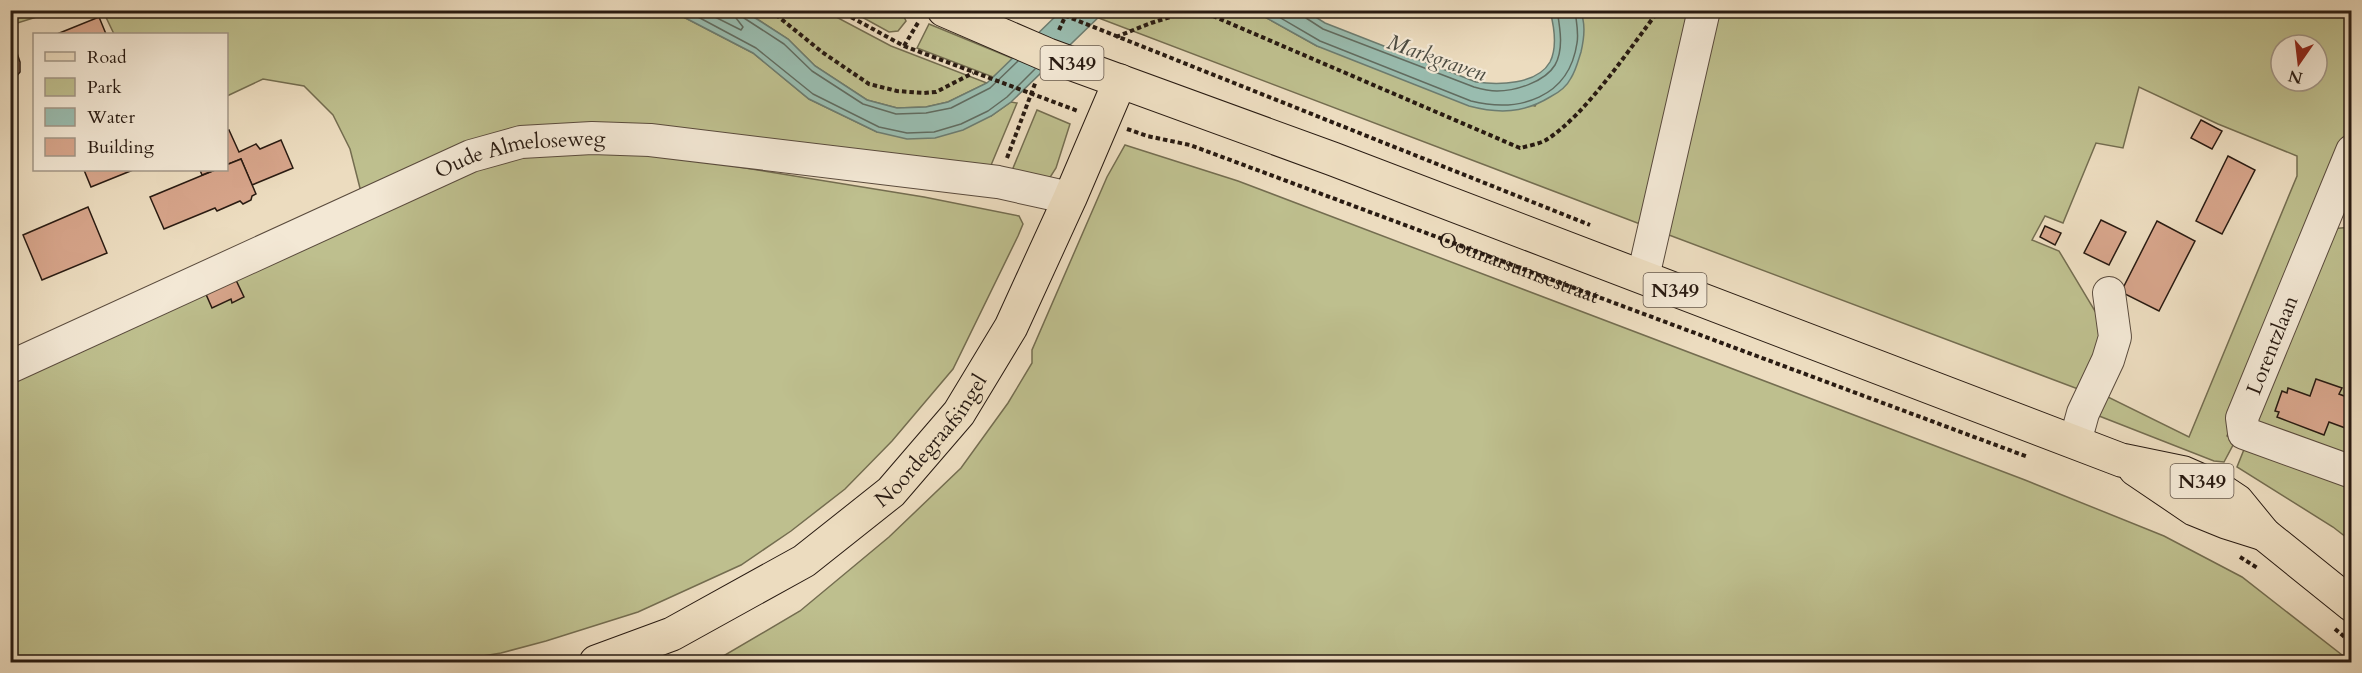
<svg xmlns="http://www.w3.org/2000/svg" width="2362" height="673" viewBox="0 0 2362 673" font-family="Cardo,serif">
<style>
.green{fill:#bebf8e;stroke:#746d50;stroke-width:1.5;fill-rule:evenodd}
.water{fill:#99bcaf;stroke:#6c7c70;stroke-width:1.5}
.lines{fill:none;stroke-linecap:round;stroke-linejoin:round}
.shore{stroke:#616c60;stroke-width:1.5}
.building{fill:#d7a58b;stroke:#291b12;stroke-width:1.5}
.minor-casing{stroke:#5a4b3d;stroke-width:34}
.major-casing{stroke:#291b12;stroke-width:35}
.path{stroke:#291b12;stroke-width:4;stroke-dasharray:4.5 3;stroke-linecap:butt}
.minor{stroke:#f3e8d5;stroke-width:32}
.major{stroke:#ecdcbf;stroke-width:33}
.labels{text-anchor:middle;stroke-width:4.5;stroke-linejoin:round;paint-order:stroke}
.shield{fill:#f3e8d5;stroke:#66584c;stroke-width:1.5}
.shield-label{font-size:20px;font-weight:bold;fill:#291b12}
.street-label{font-size:21px;fill:#291b12;stroke:#f3e8d5}
.water-label{font-size:22px;font-style:italic;fill:#4b4b41;stroke:#f3e8d5}
</style>
<rect width="100%" height="100%" fill="#ecdcbf"/>
<filter id="stains"><feTurbulence type="fractalNoise" baseFrequency=".00333" numOctaves="4"/><feColorMatrix values="0 0 0 0 .2 0 0 0 0 .09 0 0 0 0 .02 0 0 0 .5 -.17"/></filter>
<radialGradient id="worn" r=".72"><stop offset=".6" stop-color="#630" stop-opacity="0"/><stop offset="1" stop-color="#630" stop-opacity=".3"/></radialGradient>
<g class="green">
<path d="M11,10h45v1l-45,14z"/>
<path d="M1105,10l149,1 63,35 218,60 48,-89 -3,-6h114l-54,213 -544,-207z"/>
<path d="M103,11h569l81,42 56,46 68,33 114,-16 20,-14 6,1 -28,67 -339,-39 -289,61 -11,-43 -17,-34 -29,-29 -41,-7 -36,17 -1,-62h-112z"/>
<path d="M745,11h80l66,35 96,37 -39,19 -22,5 -29,1 -30,-8 -52,-34 -27,-27z"/>
<path d="M851,11c15,-1 49,-7 55,10l-8,10 -9,1z"/>
<path d="M1714,11h637v124l-124,301 5,3 1,6 -9,17 -10,-1 -120,-47 8,-20 87,43 108,-261v-20l-79,-32 -79,-37 -16,61 -27,-5 -33,80 -18,-7 -13,24 27,11 45,75 -18,66 -425,-160zM2281,45h36v36h-36z"/>
<path d="M929,24l85,35 -21,18 -76,-29z"/>
<path d="M1037,110l33,14 -14,44 -7,11 -38,-6z"/>
<path d="M1125,145l113,36 787,299 139,56 78,41 109,85h-1638l87,-51 89,-74 72,-69 47,-65 24,-40v-13l75,-173z"/>
<path d="M646,152l278,45 95,19 4,8 -5,12 -65,133 -61,72 -47,48 -54,42 -50,34 -103,47 -92,29 -45,12 -54,9h-436l-1,-293 450,-195 57,-20z"/>
<path d="M2351,227v236l-90,-36 -3,-6 -1,-11 74,-181z"/>
<path d="M2245,447l106,40v54l-18,-14 -96,-60z"/>
</g>
<g class="water">
<path d="M672,11h72l44,28 27,27 52,34 30,8 29,-1 22,-5 39,-19 74,-72h44l-94,91 -20,14 -28,14 -28,8 -28,1 -30,-7 -68,-33 -56,-46z"/>
<path d="M1254,11h52l19,12 151,59c22,3 61,3 74,-20 8,-16 4,-36 0,-51h30c6,11 4,28 1,41 -3,9 -5,18 -10,26 -4,8 -13,15 -21,19 -26,16 -51,17 -81,9l-152,-60z"/>
</g>
<g class="lines">
<g class="shore">
<path d="M685,10l71,38 57,46 66,33 28,6 27,-1 27,-8 27,-13 19,-14 28,-28"/>
<path d="M701,10l40,20 2,-3 -7,-9 -1,-8"/>
<path d="M742,10l2,8 40,26 28,27 51,33 33,10 30,-1 25,-5 39,-20 28,-27"/>
<path d="M1267,10l53,31 151,60c48,12 98,-3 106,-58 2,-11 -1,-22 -2,-33"/>
<path d="M1304,10l2,8 17,11 151,58c7,2 16,4 23,4 18,0 48,-9 58,-26 9,-16 5,-37 2,-55"/>
</g>
</g>
<g class="building">
<path d="M99,17l7,17h-49z"/>
<path d="M10,46l7,7 3,9v10l-10,12z"/>
<path d="M2201,120l21,11 -10,18 -21,-11z"/>
<path d="M229,130l10,22 17,-8 4,5 21,-9 12,28 -41,17 -11,-26 -15,6v-34z"/>
<path d="M2228,156l27,14 -33,64 -26,-13z"/>
<path d="M241,159l15,35 -4,2 -1,4 -8,4 -3,-3 -23,10 -2,-3 -51,21 -14,-32 65,-27h11v-5z"/>
<path d="M84,170h49l-42,17z"/>
<path d="M200,170h15l-13,5z"/>
<path d="M88,207l19,46 -65,27 -19,-45z"/>
<path d="M2101,220l25,12 -17,33 -25,-12z"/>
<path d="M2157,221l38,20 -36,70 -38,-19z"/>
<path d="M2045,226l16,7 -6,12 -15,-8z"/>
<path d="M235,278l9,19 -12,6 -1,-4 -19,9 -7,-16z"/>
<path d="M2316,379l26,9 -3,6 13,5v21l-4,9 -19,-7 -5,13 -47,-18 2,-5 -4,-1 7,-20 5,2 1,-5 22,8z"/>
</g>
<g class="lines">
<g class="minor-casing">
<g id="minor">
<path d="M2352,151l-110,267 2,15 108,39"/>
<path d="M1643,277l61,-267"/>
<path id="s2" d="M10,367l461,-211 50,-14 71,-4 58,2 348,42 72,16"/>
<path d="M2075,442l8,-29 25,-53 7,-23 -6,-44"/>
</g>
</g>
<g class="major-casing">
<g id="major">
<path d="M944,10l104,45 285,104 788,301 63,13 32,14 21,14 27,33 88,71"/>
<path d="M2135,469l59,40 32,13 38,12"/>
<path id="s3" d="M596,662l76,-28 132,-73 87,-69 68,-79 52,-86 59,-129 50,-117"/>
</g>
</g>
<g class="path">
<path d="M770,10l52,42 47,32 28,7 27,2 12,-1 37,-19"/>
<path d="M838,10l66,36 174,65"/>
<path d="M1051,10l539,215"/>
<path d="M1199,10l321,138c8,-2 19,-4 26,-8 40,-25 84,-92 113,-130"/>
<path d="M1059,30l6,-13"/>
<path d="M1116,37l35,-14 42,-13"/>
<path d="M904,46l15,-25"/>
<path id="s1" d="M1127,129l20,7 43,9 838,312"/>
<path d="M1007,158l29,-77"/>
<path d="M2240,557l19,12"/>
<path d="M2335,629l17,14"/>
</g>
<use href="#minor" class="minor"/>
<use href="#major" class="major"/>
</g>
<g class="labels">
<g class="shield">
<rect x="1040.5" y="46" width="63" height="34" rx="4.5"/>
<rect x="1643.5" y="273" width="63" height="34" rx="4.5"/>
<rect x="2170.5" y="464" width="63" height="34" rx="4.5"/>
</g>
<g class="shield-label">
<text x="1072" y="70">N349</text>
<text x="1675" y="297">N349</text>
<text x="2202" y="488">N349</text>
</g>
<g class="street-label">
<text dy="7" stroke="none"><textPath href="#s2" startOffset="556">Oude Almeloseweg</textPath></text>
<text dy="7" stroke="none"><textPath href="#s1" startOffset="416">Ootmarsumsestraat</textPath></text>
<text transform="translate(2272 345) rotate(-68)" y="7">Lorentzlaan</text>
<text dy="7" stroke="none"><textPath href="#s3" startOffset="408">Noordegraafsingel</textPath></text>
</g>
<g class="water-label">
<text transform="translate(1437 57) rotate(19)" y="8">Markgraven</text>
</g>
</g>
<rect width="2362" height="673" fill="none" stroke="#ecdcbf" stroke-width="36"/>
<rect x="12" y="12" width="2338" height="649" fill="none" stroke="#291b12" stroke-width="3"/>
<rect x="18" y="18" width="2326" height="637" fill="none" stroke="#291b12" stroke-width="1.5"/>
<rect x="33" y="33" width="195" height="138" fill="#f3e8d5" stroke="#a29687" stroke-width="1.5"/>
<rect x="45" y="52" width="30" height="9" fill="#ecdcbf" stroke="#a29687" stroke-width="1.5"/>
<text x="87" y="63" font-size="18" fill="#291b12">Road</text>
<rect x="45" y="78" width="30" height="18" fill="#bebf8e" stroke="#a29687" stroke-width="1.5"/>
<text x="87" y="93" font-size="18" fill="#291b12">Park</text>
<rect x="45" y="108" width="30" height="18" fill="#99bcaf" stroke="#a29687" stroke-width="1.5"/>
<text x="87" y="123" font-size="18" fill="#291b12">Water</text>
<rect x="45" y="138" width="30" height="18" fill="#d7a58b" stroke="#a29687" stroke-width="1.5"/>
<text x="87" y="153" font-size="18" fill="#291b12">Building</text>
<g transform="translate(2299 63) rotate(194)"><circle r="28" fill="#f3e8d5" stroke="#a29687" stroke-width="1.5"/>
<path d="M0-4.5L10 22L0 15L-10 22Z" fill="#8f2418"/>
<text y="-9" font-size="16" font-weight="bold" text-anchor="middle" fill="#291b12">N</text>
</g>
<rect width="100%" height="100%" filter="url(#stains)"/>
<rect width="100%" height="100%" fill="url(#worn)"/>
</svg>
